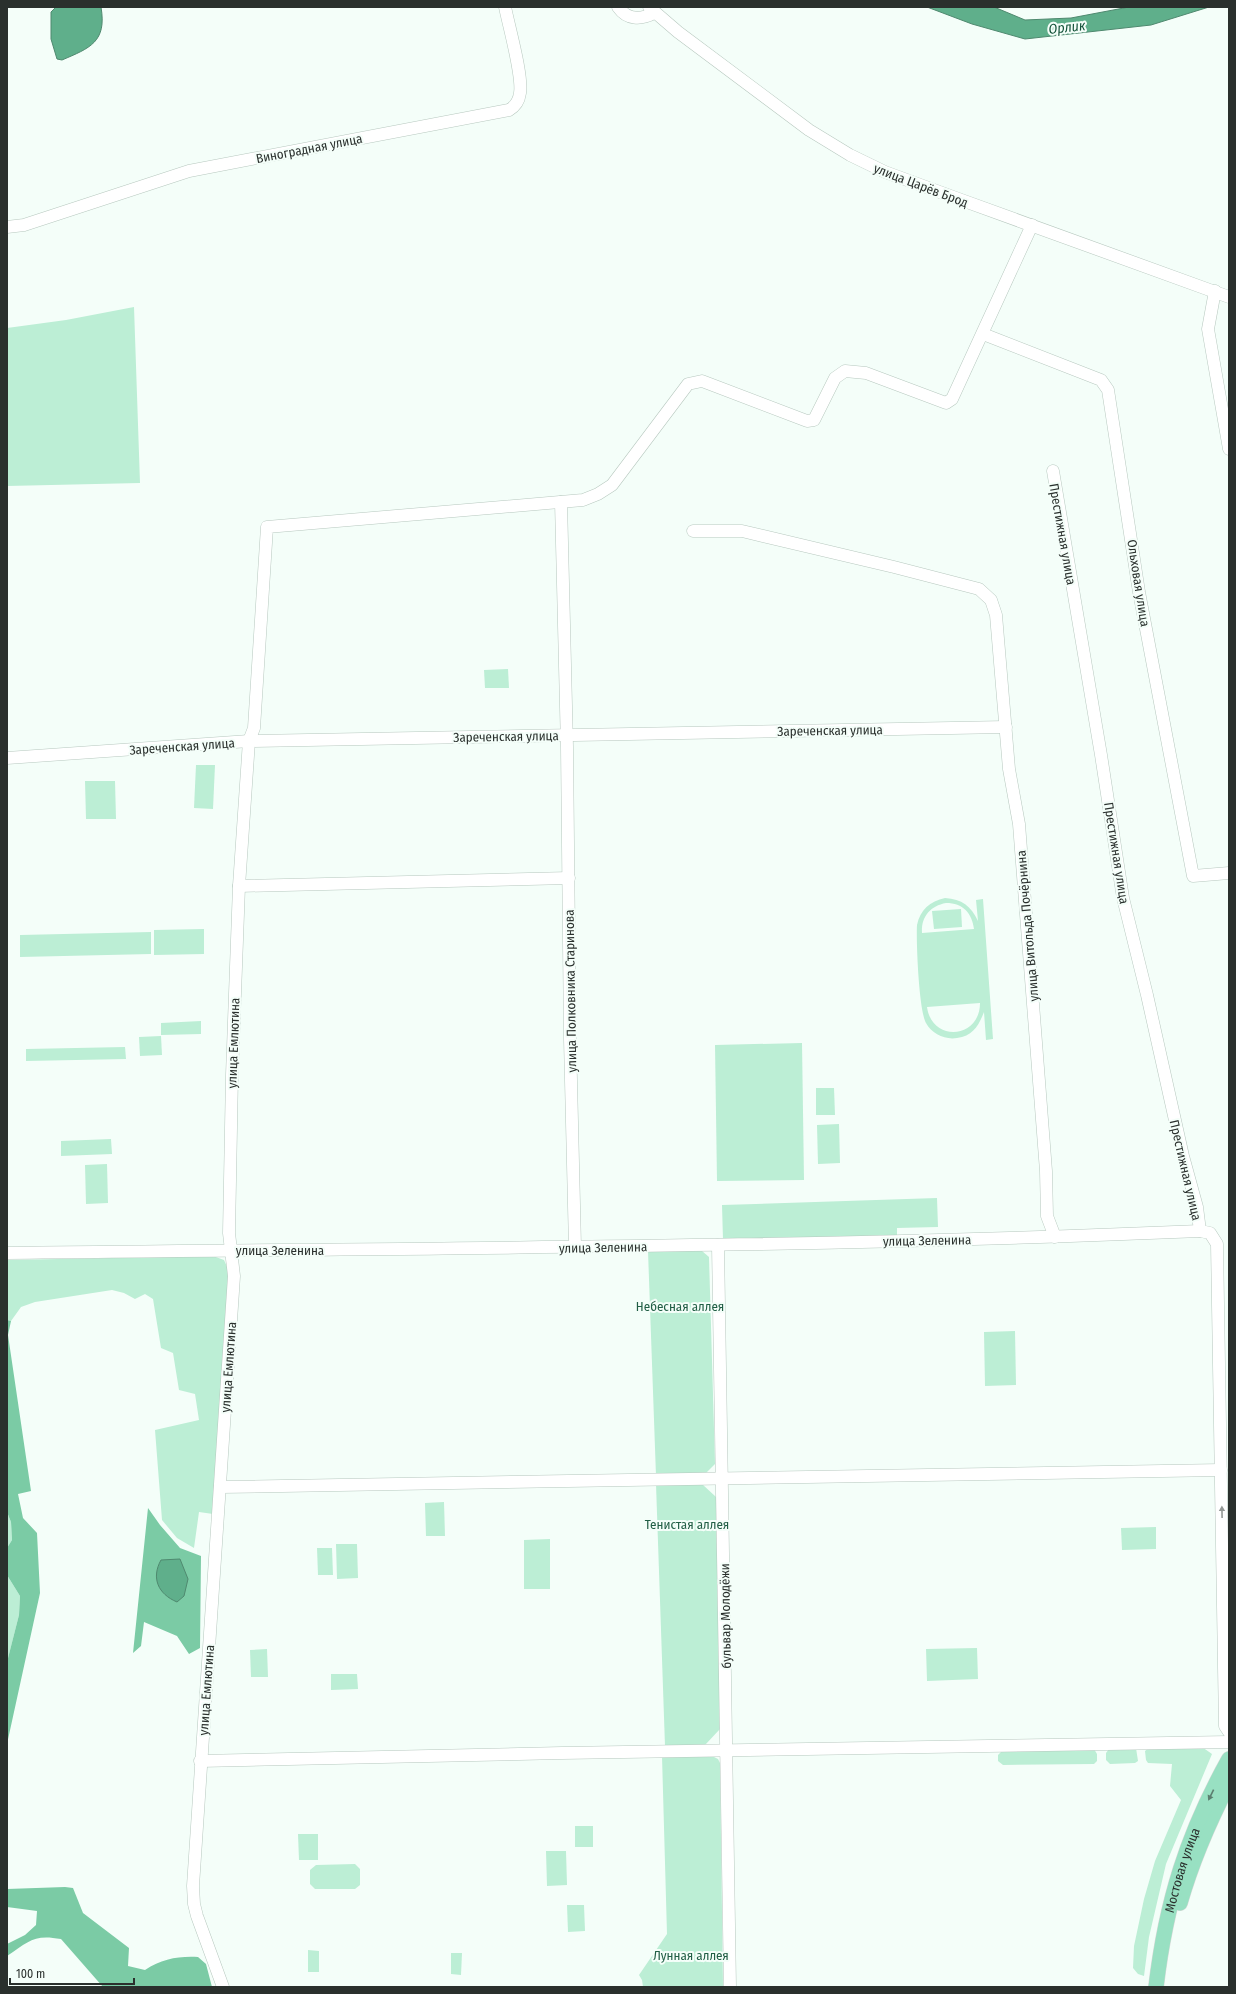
<svg xmlns="http://www.w3.org/2000/svg" width="1236" height="1994" viewBox="0 0 1236 1994" font-family="'Fira Sans Condensed',sans-serif">
<style>
.green{fill:#bceed5;fill-rule:evenodd}
.forest{fill:#7bcba5}
.water{fill:#5faf8b;stroke:#4f896f}
.lines{fill:none;stroke-linecap:round;stroke-linejoin:round}
.minor-casing{stroke:#b7c8bf;stroke-width:13}
.major-casing{stroke:#d9dad9;stroke-width:16}
.minor{stroke:#fff;stroke-width:12}
.major{stroke:#98e0c2;stroke-width:15}
.oneway{fill:#949896}
.oneway2{fill:#5c7f70}
.labels{text-anchor:middle;stroke-width:4;stroke-linejoin:round;paint-order:stroke}
.street-label{font-size:13px;fill:#2a302d;stroke:#f4fef9}
.park-label{font-size:13px;fill:#215e45;stroke:#f4fef9}
.water-label{font-size:14px;font-style:italic;fill:#135239;stroke:#f4fef9}
</style>
<rect width="100%" height="100%" fill="#f4fef9"/>
<g class="green">
<path d="M134,307l6,176 -133,3v-158l59,-8z"/>
<path d="M508,669l1,19h-24l-1,-18z"/>
<path d="M196,765h19l-2,44 -19,-1z"/>
<path d="M85,781h30l1,38h-30z"/>
<path d="M945,898c17,1 26,8 33,23l-2,-21 7,-1 10,140 -7,1 -2,-28c-5,13 -11,24 -27,26 -12,2 -25,-4 -31,-15 -7,-12 -10,-81 -9,-98 3,-15 13,-24 28,-27zM946,903c17,0 26,10 28,26l-52,4c-1,-16 8,-27 24,-30zM980,1003c0,36 -48,40 -53,4z"/>
<path d="M961,909l1,18 -28,2 -2,-18z"/>
<path d="M204,929v25l-50,1v-25z"/>
<path d="M151,932v22l-131,3v-22z"/>
<path d="M201,1021v13l-40,1v-12z"/>
<path d="M161,1036l1,19 -22,1 -1,-19z"/>
<path d="M802,1043l2,137 -87,1 -2,-136z"/>
<path d="M125,1047l1,12 -100,2v-12z"/>
<path d="M816,1088h18l1,27h-19z"/>
<path d="M839,1124l1,39 -22,1 -1,-39z"/>
<path d="M111,1139l1,15 -51,2v-15z"/>
<path d="M107,1164l1,39 -22,1 -1,-39z"/>
<path d="M937,1198l1,29 -41,1v8l-174,4 -1,-35z"/>
<path d="M648,1251h54l7,6 6,207 -11,11 -48,1z"/>
<path d="M213,1256l11,4 5,11 -16,243 -14,-2 -5,36 -17,-10 -15,-18 -7,-90 44,-10 -4,-26 -16,-4 -6,-37 -12,-5 -8,-49 -8,-5 -10,5 -11,-6 -12,-3 -77,12 -14,5 -10,14 -4,-1v-60z"/>
<path d="M1015,1331l1,54 -31,1 -1,-54z"/>
<path d="M656,1484h46l14,13 4,232 -15,16 -40,1z"/>
<path d="M444,1502l1,34h-19l-1,-33z"/>
<path d="M7,1512l4,10 1,18 -5,8z"/>
<path d="M1156,1527v22l-34,1 -1,-22z"/>
<path d="M550,1539v50h-26v-49z"/>
<path d="M336,1544h21l1,34 -21,1z"/>
<path d="M317,1548h15l1,27h-15z"/>
<path d="M7,1575l13,21 -1,19 -12,47z"/>
<path d="M977,1648l1,31 -51,2 -1,-32z"/>
<path d="M267,1649l1,28h-17l-1,-27z"/>
<path d="M331,1674h26l1,15 -27,1z"/>
<path d="M1202,1747l10,7 -46,110 -17,73 -5,39 -6,-2 -5,-6 1,-22 10,-47 11,-38 26,-61 -11,-14 2,-22 -24,-1 -2,-3 -1,-9 4,-3z"/>
<path d="M1136,1748l2,13 -3,2 -25,1 -4,-4v-7l3,-4z"/>
<path d="M1094,1749l3,5v7l-3,3 -91,1 -5,-4v-6l5,-5z"/>
<path d="M662,1756h50l6,3 2,4 3,224h-80l-1,-7 -3,-5 28,-41z"/>
<rect x="575" y="1826" width="18" height="21"/>
<path d="M298,1834h20v26h-19z"/>
<path d="M546,1851h20l1,34 -20,1z"/>
<path d="M355,1864l5,5v16l-5,4h-40l-5,-5v-14l6,-5z"/>
<path d="M567,1905h17l1,26 -17,1z"/>
<path d="M308,1950l11,1v21h-11z"/>
<path d="M451,1953h11l-1,22 -10,-1z"/>
</g>
<g class="forest">
<path d="M7,1320l4,1 -3,14 23,156 -13,3 5,24 14,15 3,60 -33,151v-82l12,-47 1,-19 -13,-21v-27l5,-8 -1,-18 -4,-10z"/>
<path d="M148,1508l12,17 20,23 21,8 -1,92 -11,6 -12,-18 -33,-14 -3,24 -8,7z"/>
<path d="M65,1887l8,1 10,25 46,35 -1,18 17,4c17,-11 33,-14 53,-13l8,7 6,23h-109l-42,-48c-27,-5 -32,2 -54,17v-12l18,-9 11,-10 1,-14 -30,-4v-18z"/>
</g>
<g class="water">
<path d="M56,7h45c6,35 -11,41 -39,53l-5,-1 -6,-20v-27z"/>
<path d="M927,7h67l31,13 46,-2 58,-11h80l-58,18 -126,14 -53,-15z"/>
<path d="M180,1559l8,20 -4,17 -7,6c-19,-8 -26,-24 -16,-42z"/>
</g>
<g class="lines">
<g class="minor-casing">
<g id="minor">
<path d="M618,7c9,13 23,13 36,6"/>
<path d="M649,7l29,25 131,98 41,25 35,17 71,26 273,99"/>
<path d="M7,227l17,-2 165,-54 320,-61c7,-4 10,-9 11,-17 3,-17 -11,-66 -15,-86"/>
<path d="M1215,291l-7,38 21,120"/>
<path d="M983,334l118,46 7,10 31,202 54,284 36,-3"/>
<path d="M1053,471l48,284 22,143 24,97 36,161 14,51 3,24"/>
<path d="M561,502l6,245 3,292 5,208"/>
<path d="M693,531h49l152,36 85,22 12,11 5,15 13,154 10,55 27,347 1,45 8,21"/>
<path d="M7,758l242,-17 757,-14"/>
<path d="M239,886l330,-8"/>
<path d="M718,1245l12,742"/>
<path d="M7,1253c398,-5 795,-5 1193,-22l10,2 7,11 8,482 4,6"/>
<path d="M220,1487l1001,-17"/>
<path d="M200,1761l362,-8 667,-11"/>
<path d="M223,1987l-26,-71 -3,-12 -1,-18 41,-610 -5,-43 3,-158 7,-189 10,-145 5,-13 13,-201 316,-27 15,-6 14,-9 76,-101 14,-3 105,40 7,-1 21,-42 10,-7 21,2 80,30 6,-4 80,-174"/>
</g>
</g>
<g class="major-casing">
<g id="major">
<path d="M1180,1903c12,-42 29,-81 49,-120"/>
<path id="s1" d="M1156,1987c10,-85 31,-153 73,-228"/>
</g>
</g>
<use href="#minor" class="minor"/>
<use href="#major" class="major"/>
</g>
<defs><path id="oneway-solid" d="M-6-.8H1V-3.2L6.5 0L1 3.2V.8H-6Z"/></defs>
<use class="oneway" href="#oneway-solid" transform="translate(1222 1512) rotate(-91)"/>
<use class="oneway2" href="#oneway-solid" transform="translate(1211 1795) rotate(116)"/>
<g class="labels">
<g class="street-label">
<text transform="translate(309 148) rotate(-11)" y="5">Виноградная улица</text>
<text transform="translate(921 185) rotate(21)" y="5">улица Царёв Брод</text>
<text transform="translate(1063 534) rotate(80)" y="5">Престижная улица</text>
<text transform="translate(1139 583) rotate(81)" y="5">Ольховая улица</text>
<text transform="translate(830 730) rotate(-1)" y="5">Зареченская улица</text>
<text transform="translate(506 736) rotate(-1)" y="5">Зареченская улица</text>
<text transform="translate(182 746) rotate(-4)" y="5">Зареченская улица</text>
<text transform="translate(1117 853) rotate(81)" y="5">Престижная улица</text>
<text transform="translate(1027 926) rotate(-95)" y="5">улица Витольда Почёрнина</text>
<text transform="translate(570 991) rotate(-91)" y="5">улица Полковника Старинова</text>
<text transform="translate(233 1043) rotate(-88)" y="5">улица Емлютина</text>
<text transform="translate(1186 1170) rotate(77)" y="5">Престижная улица</text>
<text transform="translate(927 1240) rotate(-1)" y="5">улица Зеленина</text>
<text transform="translate(603 1247) rotate(-1)" y="5">улица Зеленина</text>
<text x="280" y="1255">улица Зеленина</text>
<text transform="translate(228 1367) rotate(-86)" y="5">улица Емлютина</text>
<text transform="translate(725 1616) rotate(-91)" y="5">бульвар Молодёжи</text>
<text transform="translate(206 1690) rotate(-86)" y="5">улица Емлютина</text>
<text dy="5" stroke="none"><textPath href="#s1" startOffset="120">Мостовая улица</textPath></text>
</g>
<g class="park-label">
<text x="680" y="1311">Небесная аллея</text>
<text x="687" y="1529">Тенистая аллея</text>
<text x="691" y="1960">Лунная аллея</text>
</g>
<g class="water-label">
<text transform="translate(1067 27) rotate(-6)" y="5">Орлик</text>
</g>
</g>
<rect width="1236" height="1994" fill="none" stroke="#2a302d" stroke-width="16"/>
<path d="M10 1978v6h124v-6" fill="none" stroke="#2a302d" stroke-width="2"/>
<text x="16" y="1978" font-size="12" fill="#2a302d" stroke="#f4fef9" stroke-width="3" paint-order="stroke">100 m</text>
</svg>
